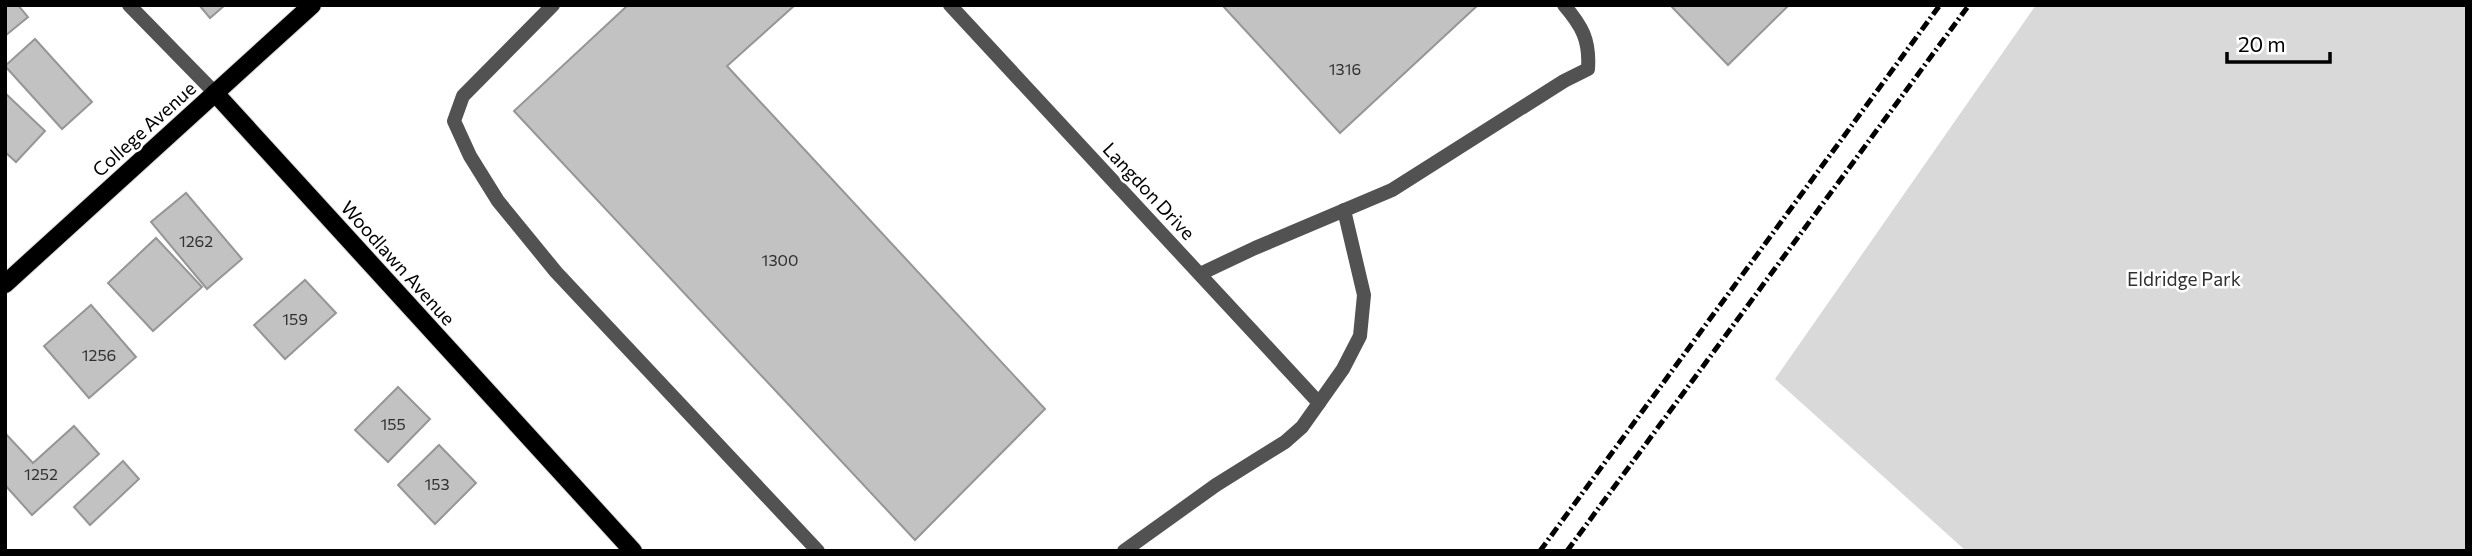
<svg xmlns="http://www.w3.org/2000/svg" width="2472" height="556" viewBox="0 0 2472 556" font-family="Commissioner,sans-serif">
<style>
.green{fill:#d9d9d9}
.building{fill:#c2c2c2;stroke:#969696;stroke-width:2}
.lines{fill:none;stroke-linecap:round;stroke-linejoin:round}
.primary-casing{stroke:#dbdbdb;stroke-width:20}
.lane{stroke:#525252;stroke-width:14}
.street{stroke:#525252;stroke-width:14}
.primary{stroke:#000;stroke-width:18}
.rail{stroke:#000;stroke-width:5;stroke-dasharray:10 3.5 2 3.5;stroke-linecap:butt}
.labels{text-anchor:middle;stroke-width:5;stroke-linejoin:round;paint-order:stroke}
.number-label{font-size:16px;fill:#303030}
.street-label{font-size:19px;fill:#000;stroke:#fff}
.park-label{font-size:19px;fill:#303030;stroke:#fff}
</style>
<rect width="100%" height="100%" fill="#fff"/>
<path class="green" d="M2036,5h431v546h-501l-191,-172z"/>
<g class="building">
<path d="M5,5h13l10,12 -23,19z"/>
<path d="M199,5h26l-15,13z"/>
<path d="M628,5h167l-68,61 318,343 -130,131 -401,-429z"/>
<path d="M1222,5h256l-138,128z"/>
<path d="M1670,5h119l-61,60z"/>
<path d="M35,39l57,63 -30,27 -57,-63z"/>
<path d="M5,93l40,38 -29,31 -11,-10z"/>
<path d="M186,193l56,66 -35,30 -56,-67z"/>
<path d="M156,238l46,49 -49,44 -45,-48z"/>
<path d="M305,280l31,33 -51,46 -31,-34z"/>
<path d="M91,305l45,52 -47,41 -45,-52z"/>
<path d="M398,387l32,32 -42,43 -33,-32z"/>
<path d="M74,426l25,28 -67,61 -27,-30v-52l28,30z"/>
<path d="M439,445l37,38 -41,41 -37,-39z"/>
<path d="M123,461l16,18 -49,46 -16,-18z"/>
</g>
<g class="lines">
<g class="primary-casing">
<g id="primary">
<path d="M215,93l418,458"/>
<path d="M5,284l307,-279"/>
</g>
</g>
<g class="lane">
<path d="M553,5l-90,91 -9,25 16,35 28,45 58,71 262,279"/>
<path d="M1200,274l55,-26 137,-58 172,-109 24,-12c2,-29 -6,-43 -24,-64"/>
<path d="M1124,551l92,-66 69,-43 17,-15 41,-58 17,-33 4,-41 -20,-85"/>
</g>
<g class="street">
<path d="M129,5l86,88"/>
<path d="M950,5l369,398"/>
</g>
<use href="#primary" class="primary"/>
<g class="rail">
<path d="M1540,551l400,-546"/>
<path d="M1567,551l402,-546"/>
</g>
</g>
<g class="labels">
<g class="number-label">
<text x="1345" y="75">1316</text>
<text x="196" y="247">1262</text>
<text x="780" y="266">1300</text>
<text x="295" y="325">159</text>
<text x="99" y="361">1256</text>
<text x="393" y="430">155</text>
<text x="41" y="480">1252</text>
<text x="437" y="490">153</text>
</g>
<g class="street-label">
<text transform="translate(144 129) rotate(-42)" y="7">College Avenue</text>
<text transform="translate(1149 191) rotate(47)" y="7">Langdon Drive</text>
<text transform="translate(398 263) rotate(48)" y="7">Woodlawn Avenue</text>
</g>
<g class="park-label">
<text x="2184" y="286">Eldridge Park</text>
</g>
</g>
<rect width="2472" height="556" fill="none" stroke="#000000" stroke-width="14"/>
<path d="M2227 52v10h103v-10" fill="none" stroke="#000000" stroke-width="3.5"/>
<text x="2238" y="52" font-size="21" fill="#000000" stroke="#ffffff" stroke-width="5" paint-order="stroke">20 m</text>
</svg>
